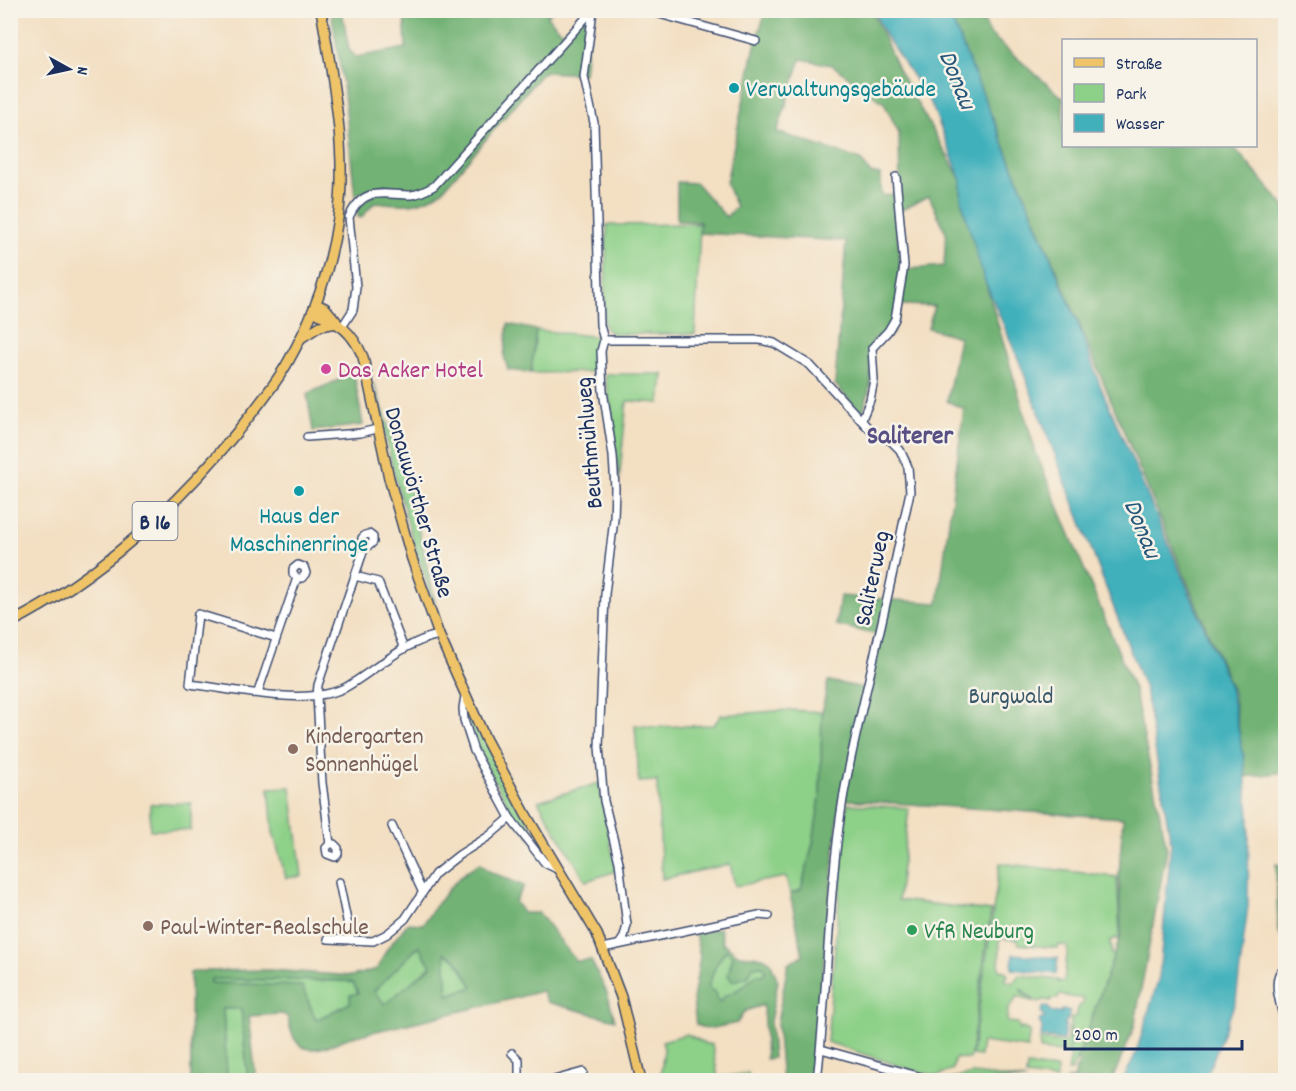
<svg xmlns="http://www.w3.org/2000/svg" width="1296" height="1091" viewBox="0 0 1296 1091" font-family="Dekko,sans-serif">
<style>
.green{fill:#8dd088;stroke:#548073;stroke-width:1.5;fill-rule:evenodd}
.forest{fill:#72b274;stroke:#467069;stroke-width:1.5;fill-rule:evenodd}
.water{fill:#41b0bb;stroke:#2e708c;stroke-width:1.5}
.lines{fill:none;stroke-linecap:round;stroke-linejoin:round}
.minor-casing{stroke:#3b496d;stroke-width:10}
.major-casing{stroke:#3b496d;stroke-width:12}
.minor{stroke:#fff;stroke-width:7}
.major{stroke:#efc469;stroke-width:9}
.culture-dot{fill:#0f9aa8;stroke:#f7f3e8;stroke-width:2}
.hotel-dot{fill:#d1479c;stroke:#f7f3e8;stroke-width:2}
.education-dot{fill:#8d6e63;stroke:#f7f3e8;stroke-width:2}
.leisure-dot{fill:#2e9e5b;stroke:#f7f3e8;stroke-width:2}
.labels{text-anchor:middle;stroke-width:5;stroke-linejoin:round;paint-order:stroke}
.shield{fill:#f7f3e8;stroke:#5d6a87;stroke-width:1.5}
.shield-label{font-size:22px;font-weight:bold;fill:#1b2f5e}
.culture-label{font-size:24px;fill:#0d838f;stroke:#f7f3e8;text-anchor:start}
.hotel-label{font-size:24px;fill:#b23c85;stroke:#f7f3e8;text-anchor:start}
.street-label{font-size:24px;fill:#1b2f5e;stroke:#f7f3e8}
.park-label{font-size:24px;fill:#385768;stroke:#f7f3e8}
.education-label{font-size:24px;fill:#785e54;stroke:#f7f3e8;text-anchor:start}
.leisure-label{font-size:24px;fill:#27864d;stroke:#f7f3e8;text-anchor:start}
.water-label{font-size:26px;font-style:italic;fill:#26567a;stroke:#f7f3e8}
.neighbourhood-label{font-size:26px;font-weight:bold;fill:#585084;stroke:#f7f3e8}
</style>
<rect width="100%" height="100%" fill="#f7f3e8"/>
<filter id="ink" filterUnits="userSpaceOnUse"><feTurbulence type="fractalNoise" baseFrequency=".0167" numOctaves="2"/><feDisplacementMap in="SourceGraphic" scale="12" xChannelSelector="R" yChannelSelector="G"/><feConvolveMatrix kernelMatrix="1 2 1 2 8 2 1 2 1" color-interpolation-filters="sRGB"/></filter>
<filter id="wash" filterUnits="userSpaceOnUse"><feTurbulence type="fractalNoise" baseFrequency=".008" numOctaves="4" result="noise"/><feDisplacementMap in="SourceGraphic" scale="24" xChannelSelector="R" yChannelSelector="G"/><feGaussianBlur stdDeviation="1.35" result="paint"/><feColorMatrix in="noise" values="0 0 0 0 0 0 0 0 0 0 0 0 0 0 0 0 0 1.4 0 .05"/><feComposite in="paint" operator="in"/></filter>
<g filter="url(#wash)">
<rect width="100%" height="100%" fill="#f3dfc2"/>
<g class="green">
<path d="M700,224l-5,110h-81l-6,-3 -4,-6 3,-100z"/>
<path d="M536,330l63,7 -1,35 -67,1z"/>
<path d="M605,374h58l-3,29 -33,-2 -8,81 -5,-55z"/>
<path d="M374,383l34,100 30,133 -28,-85 -17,-62z"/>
<path d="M790,710l32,2 -2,85 -7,46 -12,47 -11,4 -4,-17 -51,9 -5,-22 -68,15 -5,-98 -18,1 -4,-57 19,2 60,-2 7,-10z"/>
<path d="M469,711l80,148 -2,2 -35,-49 -30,-54 -17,-45z"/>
<path d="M599,783l17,88 -30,10 -48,-80z"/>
<path d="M291,787l11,89 -16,2 -13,-46 -4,-44z"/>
<path d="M191,803v27h-41v-26z"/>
<path d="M847,804l62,4 -11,92 93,11 -21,148 -15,-1 -2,11 -15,7 -26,-6 -85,-28z"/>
<path d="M1000,863l117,14 3,58 -2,4 -3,-1 -1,2h-4v5l2,1 -1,8 3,1 -37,105 -2,-4 1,5 -5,10h-3l3,-18 -31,-3v-10l24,3 3,-3 1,-12 3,4 -2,18 2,-32 4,-1 4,-11 4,-2 1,-5 -25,-4 -1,4h-7v2l-8,-1 -5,3 -17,-14v2l13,11 -16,-6 -10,14 -1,12 11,1 2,7 3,-2 7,4 -3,16 -45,-6 -2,14 -8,-1zM1000,938l18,2v4l40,4 1,-3 9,1 -4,35 -6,1v-2l-39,-5 -6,8 -8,-3 3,-5 -3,-4 -6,-1 1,-25 -1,-1z"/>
<path d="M419,946l12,20 -46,39 -11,-14z"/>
<path d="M726,950l7,6 -5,19 25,-9h10l3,5 -4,4 -5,-1c-9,9 -20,18 -32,22l-2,4 -4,2 -4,-9 -7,-5 8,-23z"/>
<path d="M445,953l11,6 17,28 -26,8z"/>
<path d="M211,979l135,2 7,2 5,10 -8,10 -34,17 -14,-34 -91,-3z"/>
<path d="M241,1008l7,72h-16l-5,-5 -4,-66z"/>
<path d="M687,1034l19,10h6l6,34 30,-5 1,7h-89l4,-31 -2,-8z"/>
<path d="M1027,1066l30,3 -1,11 -30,-4z"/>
<path d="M972,1074l55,6h-79z"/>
</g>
<g class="forest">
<path d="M331,11h11l7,39 7,7 50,-9 -2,-37h148l-5,5 15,16 23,-21 5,5 -6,58 -41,-2 -101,119c-24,17 -39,14 -67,11l-14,16 -3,-1 -1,-8 11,-11 6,-2 -4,-7 -15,7 -12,-111z"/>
<path d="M766,11h106l26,58 63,111v19l75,254 98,236 33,160 -33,179 -22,52h-47l9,-2 2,-5 -1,-2 4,-8 -2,-3 44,-125 -2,-60 4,-57 -276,-18 -1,-2h-6l-28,282h-30l-5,-57 11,-59 15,-9 -13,-61 11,-4 12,-47 7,-46 2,-85 6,-31 41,8 13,-53 -46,-11 4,-29 98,7 26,-194 -17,-8 12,-64 -31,-9 6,-22 -33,-1 -8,28 -8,7 -8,-4c-12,17 -5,23 -6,41 0,12 -6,26 -9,38l-27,-31 11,-143 -147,-8 1,-11 -23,-1v-39l19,1 30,34 10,-10 -10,-24 30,-142zM801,59l31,6 52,38 15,30 1,60 -18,3 -2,-21 -10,-2 -9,-13 -84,-28zM929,196l17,37 -2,33 -44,4 -3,-58z"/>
<path d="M948,11h31l11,23 73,64 1,48h169l52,61v565l-39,5 -13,-85z"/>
<path d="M508,324l28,6 -5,43 -23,-3 -4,-14z"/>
<path d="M354,373l9,52 -50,6 -6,-37z"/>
<path d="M480,863l9,8 35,15 -9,15 8,12h16l37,48 15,-1 16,33 8,27 -68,-18 -5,-11c-63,17 -127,31 -191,46 -13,4 -34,17 -48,10 -11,-5 -13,-21 -16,-31l-5,-2 -33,2 7,64h-8l-7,-71h-18l4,65 5,6h-41l-1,-107 6,-2 75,-1 81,6 25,-7 10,-20 21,-26 15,1c16,-23 32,-48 57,-61zM419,946l12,20 -46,38 -11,-13zM445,953l11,6 17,28 -25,8zM211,979l135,2 7,2 5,10 -8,2v8l-34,17 -14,-34 -91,-3z"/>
<path d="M1276,864l9,2v75l-7,-10z"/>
<path d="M720,928l3,15 16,12 24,2 7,4 8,20 -8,40 3,37 -7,1 -3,-54 -18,6 -8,12 -29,6 -12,-4 -3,-25 7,-44 -5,-22zM726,950l7,6 -5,19 4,6 16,-4 5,-11h10l3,5 -4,4 -5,-1c-9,9 -20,18 -33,22l-1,4 -4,2 -4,-9 -7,-6 8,-22z"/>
</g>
<g class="water">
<path d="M874,11h74l131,315 21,59 130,302 14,71 5,58 -1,90 -12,94 -31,80h-82l13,-27 23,-76 12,-133 -26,-155 -126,-328 -35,-82 -23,-80v-19l-30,-77 -46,-68z"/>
<path d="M1013,954l45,4 -2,16 -44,-5z"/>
<path d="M1044,1006l4,1 3,5 10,1 1,-3 8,1 -2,9h-2l-3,20 -22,-3 1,-10 -3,-6 6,-4 -4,-5z"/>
</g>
</g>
<g filter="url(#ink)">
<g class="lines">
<g class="minor-casing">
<g id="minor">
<path d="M645,10l111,31"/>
<path d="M593,11l-9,66 10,46 6,202 4,15 -3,11 2,40 10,65 2,32 -1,31 -9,75 -6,153 5,54 15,61 8,63 -3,12 -4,6"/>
<path d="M342,327l11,-17 3,-23 -7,-70c15,-32 34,-22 62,-22 9,-1 16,-5 23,-9l158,-175"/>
<path d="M604,340h156l14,3 36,22 62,67 19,9 9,9 8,17 2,25c-11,50 -21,101 -33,151 -11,52 -25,103 -34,156 -15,93 -15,188 -26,281"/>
<path d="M862,419l8,-19 4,-20 -2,-32 16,-17 7,-12 9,-53 -8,-89"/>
<path d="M307,437l53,-4 17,-4"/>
<path d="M355,576l23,6 26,67"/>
<path d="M276,638l-78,-24 -8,70c43,5 121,24 158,2 30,-18 56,-44 91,-51"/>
<path d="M258,692l39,-114h5l4,-5 -2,-6 -6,-2 -5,4v5l4,4"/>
<path d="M465,696l-2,12 1,12 10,31 36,67 35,45 14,7"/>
<path d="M392,826l30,65"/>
<path d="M330,844h4l4,4v6l-3,3 -8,-3 -1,-6 4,-4 -8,-61 -5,-87 1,-11 45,-133 3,-6 4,-1 3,-3v-5l-4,-3 -4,1 -3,3v5l4,3"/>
<path d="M339,882l12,58"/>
<path d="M328,939l45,2 14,-7 18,-15 30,-45 24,-19 30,-19 21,-18"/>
<path d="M603,948l156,-33 10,1"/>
<path d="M1286,985l-6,-13c-6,12 -1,27 2,40h4"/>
<path d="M821,1049l111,31"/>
<path d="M512,1053l7,7v20"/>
<path d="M554,1080l29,-8"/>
</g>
</g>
<g class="major-casing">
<g id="major">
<path d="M316,304l9,4 11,13"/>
<path d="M313,311c26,13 38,18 50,46l26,121 23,81 27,76 46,103 41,77 71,119 24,63 20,83"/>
<path d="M301,338l19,-12 17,-3"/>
<path d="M10,623c87,-44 166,-116 227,-191 18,-23 37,-45 51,-70 25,-44 43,-94 50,-144 10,-65 -6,-143 -17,-208"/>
</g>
</g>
<use href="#minor" class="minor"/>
<use href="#major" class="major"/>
</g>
</g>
<g class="culture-dot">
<circle cx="734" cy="88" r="6"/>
<circle cx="299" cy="491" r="6"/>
</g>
<circle class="hotel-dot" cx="326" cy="369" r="6"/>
<g class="education-dot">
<circle cx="293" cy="749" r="6"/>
<circle cx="148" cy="926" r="6"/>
</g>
<circle class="leisure-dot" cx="912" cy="930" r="6"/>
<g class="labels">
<rect class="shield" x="132.5" y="502" width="45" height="38" rx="4.5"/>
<g class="shield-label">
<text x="155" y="529">B 16</text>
</g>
<g class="culture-label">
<text x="746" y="96">Verwaltungsgebäude</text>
<text x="299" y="523" text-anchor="middle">Haus der<tspan x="299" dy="28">Maschinenringe</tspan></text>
</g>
<g class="hotel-label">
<text x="338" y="377">Das Acker Hotel</text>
</g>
<g class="street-label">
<text transform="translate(588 443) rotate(-95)" y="8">Beuthmühlweg</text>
<text transform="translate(420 502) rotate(74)" y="8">Donauwörther Straße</text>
<text transform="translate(871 578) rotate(-78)" y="8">Saliterweg</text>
</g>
<g class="park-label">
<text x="1011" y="703">Burgwald</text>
</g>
<g class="education-label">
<text x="305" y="743">Kindergarten<tspan x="305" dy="28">Sonnenhügel</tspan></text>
<text x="160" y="934">Paul-Winter-Realschule</text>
</g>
<g class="leisure-label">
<text x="924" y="938">VfR Neuburg</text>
</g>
<g class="water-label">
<text transform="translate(959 79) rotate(68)" y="9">Donau</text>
<text transform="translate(1144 528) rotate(68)" y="9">Donau</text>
</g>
<g class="neighbourhood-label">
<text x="910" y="443">Saliterer</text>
</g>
</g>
<rect width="1296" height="1091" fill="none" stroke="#f7f3e8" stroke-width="36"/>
<rect x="1062" y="39" width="195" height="108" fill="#f7f3e8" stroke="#9fa5b1" stroke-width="1.5"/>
<rect x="1074" y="58" width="30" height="9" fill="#efc469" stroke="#9fa5b1" stroke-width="1.5"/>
<text x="1116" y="69" font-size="18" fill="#1b2f5e">Straße</text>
<rect x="1074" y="84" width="30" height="18" fill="#8dd088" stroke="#9fa5b1" stroke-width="1.5"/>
<text x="1116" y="99" font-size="18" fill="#1b2f5e">Park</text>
<rect x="1074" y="114" width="30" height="18" fill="#41b0bb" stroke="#9fa5b1" stroke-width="1.5"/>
<text x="1116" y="129" font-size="18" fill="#1b2f5e">Wasser</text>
<g transform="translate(69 69) rotate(98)" stroke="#f7f3e8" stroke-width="4.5" paint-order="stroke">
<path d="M0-4.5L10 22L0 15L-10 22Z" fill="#1b2f5e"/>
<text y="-9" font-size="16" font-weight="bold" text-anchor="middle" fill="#1b2f5e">N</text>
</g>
<path d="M1065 1040v9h177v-9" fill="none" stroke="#1b2f5e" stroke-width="3"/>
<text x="1074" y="1040" font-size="18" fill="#1b2f5e" stroke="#f7f3e8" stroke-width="4.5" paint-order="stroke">200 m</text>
</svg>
